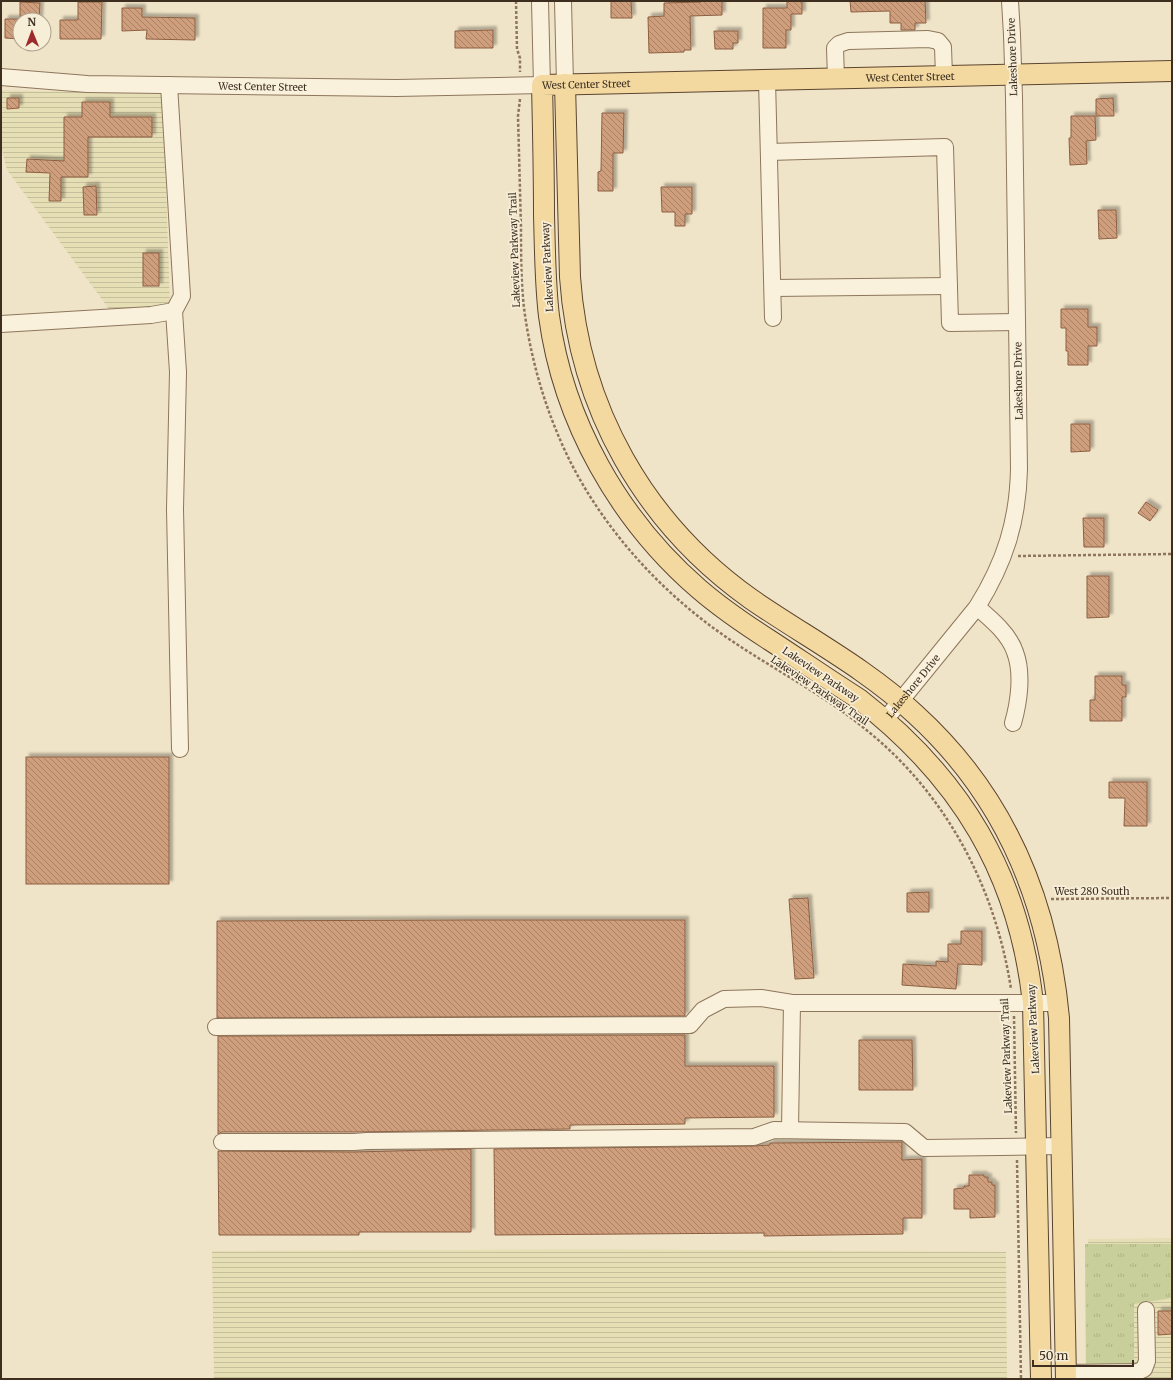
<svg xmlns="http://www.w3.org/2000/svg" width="1173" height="1380" viewBox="0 0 1173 1380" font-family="Merriweather,serif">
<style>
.farmland{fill:url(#farmland-rules)}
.grass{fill:url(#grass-tufts)}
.building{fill:url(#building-back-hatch);stroke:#8d5f41;filter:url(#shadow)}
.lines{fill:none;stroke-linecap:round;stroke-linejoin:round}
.minor-casing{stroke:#8d765c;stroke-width:18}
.major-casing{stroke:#5b4430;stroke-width:22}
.path{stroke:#8d765c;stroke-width:2.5;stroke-dasharray:3 2;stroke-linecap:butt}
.minor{stroke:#faf1dc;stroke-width:16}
.major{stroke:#f3d9a0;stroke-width:20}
.labels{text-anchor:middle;stroke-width:3.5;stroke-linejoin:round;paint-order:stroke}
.street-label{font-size:10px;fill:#3d2e20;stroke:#f7eed8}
</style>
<defs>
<pattern id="farmland-rules" width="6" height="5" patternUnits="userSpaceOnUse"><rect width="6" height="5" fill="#e6deb5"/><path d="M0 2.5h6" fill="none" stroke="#c6bf9b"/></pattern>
<pattern id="grass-tufts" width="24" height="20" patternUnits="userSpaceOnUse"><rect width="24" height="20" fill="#c9cf9b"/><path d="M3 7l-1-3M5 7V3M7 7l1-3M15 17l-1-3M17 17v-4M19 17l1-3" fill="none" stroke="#aeb285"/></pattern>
<pattern id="building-back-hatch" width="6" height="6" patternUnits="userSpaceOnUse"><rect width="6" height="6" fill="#cf9f7d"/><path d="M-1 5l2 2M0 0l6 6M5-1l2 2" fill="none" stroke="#a98266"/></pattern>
<filter id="shadow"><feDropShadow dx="3.5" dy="-3.5" stdDeviation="1" flood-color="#0004"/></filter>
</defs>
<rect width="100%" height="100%" fill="#f0e4c8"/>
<g class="farmland">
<path d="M1,90l162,4 7,212 -61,3 -102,-139 -6,-24z"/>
<path d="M1172,1238v141h-82l-2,-140z"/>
<path d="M588,1249l418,3 1,127h-793l-2,-128z"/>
</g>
<path class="grass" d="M1085,1244h87v54l-38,6v59l15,16h-63z"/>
<g class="building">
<path d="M611,1h20l1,17h-21z"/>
<path d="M701,1h21v14l-32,1 1,34h-7v2l-35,1 -1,-36 16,-1v-13l37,-1z"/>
<path d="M787,1h15v13h-11v16h-5v18h-23v-40h24z"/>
<path d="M850,1h75l1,22h-11v7h-14v-7h-11v-12l-39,1z"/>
<path d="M20,2l20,1 -1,17h-19v19l-15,-1v-19h15z"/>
<path d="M78,2h24l-1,37h-41v-19h18z"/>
<path d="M122,8h20v9l53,1v22l-49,-1 1,-9 -25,1z"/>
<path d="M493,30v18h-38v-17z"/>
<path d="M714,31h24v12h-5v6h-18z"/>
<path d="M7,98h12v10l-12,1z"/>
<path d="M1113,98l1,18h-18v-17z"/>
<path d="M82,102h28v15h42v20h-64v40h-27v24h-12l1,-28 -24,-1 1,-13 37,2v-44h18z"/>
<path d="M602,113h22l-1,40h-10v38h-15v-19l3,-1z"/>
<path d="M1071,116h24l1,24 -10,1 1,23 -17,1 -1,-27h2z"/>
<path d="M96,186l1,29h-13l-1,-28z"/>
<path d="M661,187h31v27h-7v12h-10v-14h-13z"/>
<path d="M1098,210h18l1,28 -18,1z"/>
<rect x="143" y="253" width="16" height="33"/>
<path d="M1061,309h27v18h9v19h-9v19h-20v-14h-2v-23h-5z"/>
<path d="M1071,424h19v27l-19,1z"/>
<path d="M1146,502l12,8 -8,11 -12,-8z"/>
<path d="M1083,518h21v29h-20z"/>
<path d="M1087,576h22v41l-22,1z"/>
<path d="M1095,676h27v9h4v12h-4v24h-32v-21h5z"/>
<rect x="26" y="757" width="143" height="127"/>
<path d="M1109,782h38v44h-23l1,-28h-16z"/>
<path d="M929,892v20h-22v-19z"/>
<path d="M808,898l6,80 -19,1 -6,-80z"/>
<path d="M466,920h219v96l-468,2v-97z"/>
<path d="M961,931h21v34l-24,-1 -2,25 -54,-4 1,-21 33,2v-5l12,1v-18h13z"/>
<path d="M685,1035v31h89v51l-89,1v6l-115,1v4l-216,3h-132l-4,2v-98z"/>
<path d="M859,1040h53l1,50h-54z"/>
<path d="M902,1142v18l20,-1v59h-19v16l-139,2v-3l-269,2 -1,-86 260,-3 16,-1v-2z"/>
<path d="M471,1149v83h-112v3h-140l-1,-84 136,1z"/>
<path d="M969,1175h15v2h4v5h4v3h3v32l-25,1v-9h-16v-20l10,-1v-2h5z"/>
<path d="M1158,1311h14v23l-14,1z"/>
</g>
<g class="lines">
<g class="minor-casing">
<g id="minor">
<path d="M563,1l2,83"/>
<path id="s1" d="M1,77l86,7 309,4 146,-3 -2,-84"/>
<path d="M836,78l-1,-30 4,-4 9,-3 80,-2 10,2 5,6 1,29"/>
<path d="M767,80l6,238"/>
<path d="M769,152l176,-5 5,176 67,-1"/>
<path d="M773,288l176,-2"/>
<path d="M174,311l4,61 -3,137 5,240"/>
<path d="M1,324l150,-9 23,-4 8,-15 -13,-211"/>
<path d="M977,607c14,12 32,27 38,45 8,21 4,50 -2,71"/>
<path id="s2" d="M885,720l92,-113c28,-45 41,-86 42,-138l-5,-372 -2,-62 -2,-34"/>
<path d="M216,1027l474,-2 13,-15 21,-11 37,-1 31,5h265"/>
<path d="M790,1130l2,-127"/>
<path d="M222,1142h132l13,-1 387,-4 20,-7 131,2 19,16 137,-2"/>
<path d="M1066,1373l71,-1 7,-3 3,-8 -1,-51"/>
</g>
</g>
<g class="major-casing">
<g id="major">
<path d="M565,84l5,193c9,131 74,246 181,322 55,38 115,69 164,115 89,81 133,185 144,304l7,361"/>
<path id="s3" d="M1041,1379l-8,-376c-14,-129 -72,-225 -174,-304 -30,-19 -59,-39 -88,-58 -25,-16 -50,-33 -72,-52 -80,-69 -136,-168 -150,-273 -4,-33 -4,-67 -5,-101 0,-43 -1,-87 -2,-130l630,-14"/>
</g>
</g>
<g class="path">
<path d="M516,1l1,48 3,9v14"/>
<path d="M520,99l-2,17c1,37 2,74 3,112 0,26 0,53 3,80 7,54 23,108 48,157 37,71 94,132 160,176 46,31 96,56 138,92 78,64 126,157 141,256"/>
<path d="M1018,556l154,-2"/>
<path d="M1051,899l121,-1"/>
<path d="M1014,1016l2,117"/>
<path d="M1017,1160l4,219"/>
</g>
<use href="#minor" class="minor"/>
<use href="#major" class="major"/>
</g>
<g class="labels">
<g class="street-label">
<text transform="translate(1012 57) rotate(-92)" y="4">Lakeshore Drive</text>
<text dy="4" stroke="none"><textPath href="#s3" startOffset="1849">West Center Street</textPath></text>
<text dy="4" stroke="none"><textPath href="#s3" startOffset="1525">West Center Street</textPath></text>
<text dy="4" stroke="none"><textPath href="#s1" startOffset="262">West Center Street</textPath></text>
<text transform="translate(514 250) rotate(-92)" y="4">Lakeview Parkway Trail</text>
<text transform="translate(547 267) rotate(-93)" y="4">Lakeview Parkway</text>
<text transform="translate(1018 381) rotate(-91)" y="4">Lakeshore Drive</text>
<text transform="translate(821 674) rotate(34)" y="4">Lakeview Parkway</text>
<text dy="4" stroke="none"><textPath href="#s2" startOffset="44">Lakeshore Drive</textPath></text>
<text transform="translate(820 690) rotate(34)" y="4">Lakeview Parkway Trail</text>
<text x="1092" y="895">West 280 South</text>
<text transform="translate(1033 1029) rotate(-93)" y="4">Lakeview Parkway</text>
<text transform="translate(1006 1056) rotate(-92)" y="4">Lakeview Parkway Trail</text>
</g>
</g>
<rect width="1173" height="1380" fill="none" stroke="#3d2e20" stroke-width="4"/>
<g transform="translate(32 32) rotate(359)"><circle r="19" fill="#f7eed8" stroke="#ada18e"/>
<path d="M0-3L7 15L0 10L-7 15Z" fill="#9e2a2b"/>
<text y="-6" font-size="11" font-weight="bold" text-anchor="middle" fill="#3d2e20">N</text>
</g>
<path d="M1033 1360v6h100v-6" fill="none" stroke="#3d2e20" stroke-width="2"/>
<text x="1039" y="1360" font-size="12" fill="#3d2e20" stroke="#f7eed8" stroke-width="3" paint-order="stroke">50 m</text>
</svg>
